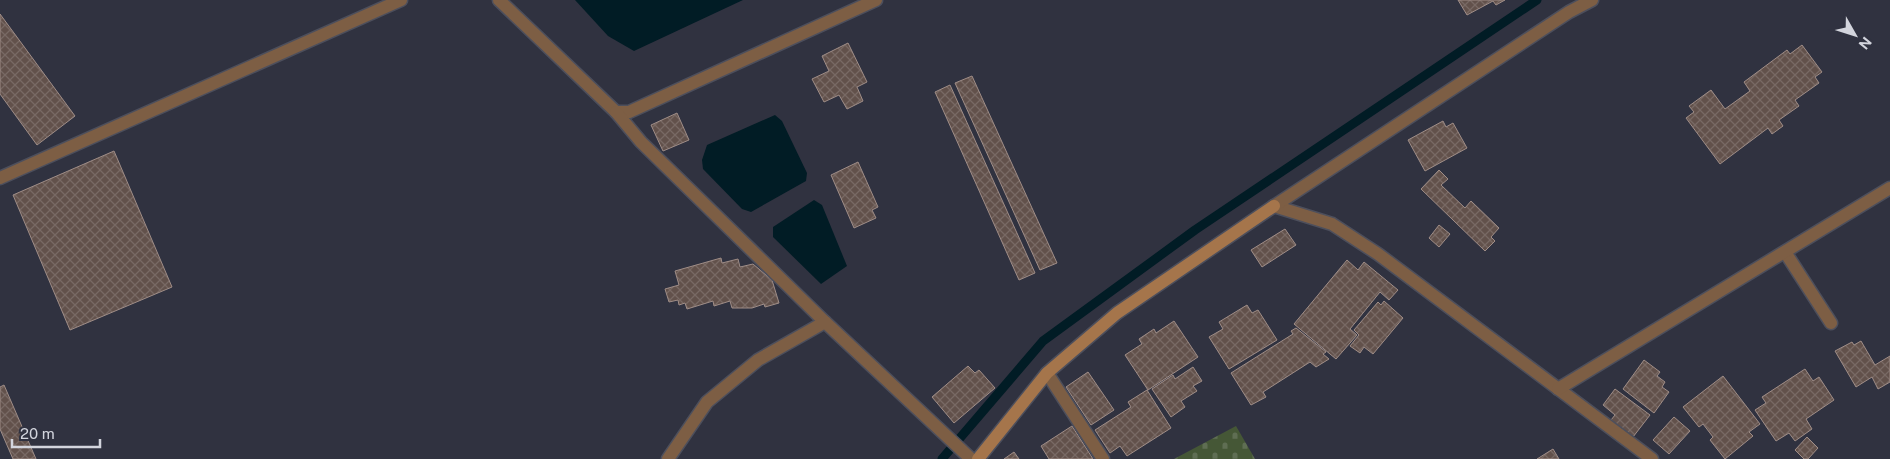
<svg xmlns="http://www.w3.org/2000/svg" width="1890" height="459" viewBox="0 0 1890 459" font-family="'Public Sans',sans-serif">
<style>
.cemetery{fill:url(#cemetery-stones)}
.water{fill:#011c25}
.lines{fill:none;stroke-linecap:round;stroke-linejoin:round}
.stream{stroke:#011c25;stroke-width:9}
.building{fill:url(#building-cross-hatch);stroke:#9f8d87}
.lane-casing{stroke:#4d4f5c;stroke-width:15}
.street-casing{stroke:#4d4f5c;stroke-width:15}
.secondary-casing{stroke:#4d4f5c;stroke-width:15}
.lane{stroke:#7d5e44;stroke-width:12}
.street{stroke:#7d5e44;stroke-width:12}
.secondary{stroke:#a5754b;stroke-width:12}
</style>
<defs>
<pattern id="cemetery-stones" width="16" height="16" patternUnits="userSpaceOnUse" patternTransform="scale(1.25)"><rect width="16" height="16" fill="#455736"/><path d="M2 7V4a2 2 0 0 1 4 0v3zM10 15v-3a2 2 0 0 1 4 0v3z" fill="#5f6e53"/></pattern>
<pattern id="building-cross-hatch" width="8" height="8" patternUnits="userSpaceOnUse" patternTransform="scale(1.25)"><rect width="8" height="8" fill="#62514b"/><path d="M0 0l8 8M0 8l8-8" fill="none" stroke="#786964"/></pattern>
</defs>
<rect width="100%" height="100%" fill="#303240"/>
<path class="cemetery" d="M1236,426l19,33h-81z"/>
<g class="water">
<path d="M575,0h168l-109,51 -26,-15z"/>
<path d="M775,115l7,6 25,52 -1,8 -55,31 -9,-3 -39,-40 -1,-9 5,-15z"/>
<path d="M814,200l8,5 25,61 -26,18 -48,-47v-10z"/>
</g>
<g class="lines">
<path class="stream" d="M942,459l101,-118 152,-111 342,-230"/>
</g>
<g class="building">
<path d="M1458,0h47l-9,5 -3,-4 -26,14z"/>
<path d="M0,14l75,102 -38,29 -37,-51z"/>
<path d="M848,43l19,39 -10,5 6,14 -16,8 -8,-14 -15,7 -12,-23 17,-8 -7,-15z"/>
<path d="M1802,45l20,27 -7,5 4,6 -24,17 4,6 -20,14 4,6 -11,8 -4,-6 -48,36 -34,-46 8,-6 -5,-6 22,-16 14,19 25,-18 -6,-9 43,-32 3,4z"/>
<path d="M972,76l85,187 -17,7 -85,-187z"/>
<path d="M950,85l85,188 -16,7 -84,-188z"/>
<path d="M677,113l12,27 -26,11 -12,-26z"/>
<path d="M1443,121l3,6 7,-4 14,25 -42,23 -17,-31z"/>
<path d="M114,151l58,136 -102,43 -57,-135z"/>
<path d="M858,162l20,45 -6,3 4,8 -22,10 -23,-53z"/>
<path d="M1439,170l9,9 -7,6 24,23 6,-7 28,27 -8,9 4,4 -10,10 -64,-62z"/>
<path d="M1439,225l11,9 -11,13 -10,-9z"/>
<path d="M1285,229l11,16 -34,22 -11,-17z"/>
<path d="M721,258l1,5 16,-4 2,8 13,-3 19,16 7,23 -14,4 -1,-3 -12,4h-20l-2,-7 -16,5 -1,-5 -26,8 -2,-6 -6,2 -1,-5 -9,2 -4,-13 14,-4 -4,-14z"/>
<path d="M1347,260l11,10 6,-8 34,28 -9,10 -9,-8 -30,37 7,6 -21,24 -42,-35z"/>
<path d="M1384,301l19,17 -30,36 -9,-7 -4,6 -10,-7 9,-11 -5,-5 24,-28 3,3z"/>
<path d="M1247,305l5,8 6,-3 19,30 -48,29 -20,-32 14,-8 -4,-7z"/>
<path d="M1174,321l24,36 -50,33 -23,-35 17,-11 -3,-5 15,-10 2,4z"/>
<path d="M1296,328l30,24 -3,2 6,5 -13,8 -6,-5 -47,30 3,5 -15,8 -20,-32 62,-39 -2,-3z"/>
<path d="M1861,341l14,24 15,-9v26l-12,7 -6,-12 -16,10 -21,-36 17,-9 2,3z"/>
<path d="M1644,360l16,12 -3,4 8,6 -3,5 7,5 -15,21 -31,-24z"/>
<path d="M968,366l7,7 4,-3 16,18 -41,35 -22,-26z"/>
<path d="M1193,367l9,14 -9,5 4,5 -16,10 4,6 -14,10 -19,-28 21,-14 2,4z"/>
<path d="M1805,369l8,12 6,-4 15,23 -28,19 6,10 -17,12 -6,-8 -13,8 -21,-31 11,-7 -4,-6z"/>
<path d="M1088,372l26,38 -23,15 -25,-38z"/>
<path d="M1723,376l37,48 -11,8 4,4 -28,23 -15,-19 3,-3 -10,-13 -4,3 -16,-20z"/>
<path d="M4,385l32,74h-23l-13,-30v-42z"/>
<path d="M1615,389l35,26 -17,22 -22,-17 4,-5 -12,-10z"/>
<path d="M1147,390l24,38 -44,28 -7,-10 -10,7 -15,-23 36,-23 -3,-5z"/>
<path d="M1674,417l16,14 -21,23 -16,-14z"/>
<path d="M1072,426l21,33h-44l-8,-13z"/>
<path d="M1807,437l11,11 -10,11h-4l-9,-9z"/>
<path d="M1553,449l6,10h-22z"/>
<path d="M1014,452l5,7h-15z"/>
</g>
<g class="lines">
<g class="lane-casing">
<g id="lane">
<path d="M1785,252l46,71"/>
<path d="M1047,373l56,86"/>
</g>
</g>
<g class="street-casing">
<g id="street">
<path d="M499,0l117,112h13l247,-112"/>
<path d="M616,112l25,30 184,180"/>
<path d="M0,178l401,-178"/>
<path d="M1274,206l58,18 46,30 274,205"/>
<path d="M1274,206l295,-194 23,-12"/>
<path d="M1558,389l332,-201"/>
<path d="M668,459l39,-57 51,-42 67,-38 146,137"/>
</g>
</g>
<g class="secondary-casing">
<path id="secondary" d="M978,459l69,-86 70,-60 157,-107"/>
</g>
<use href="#lane" class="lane"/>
<use href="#street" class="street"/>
<use href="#secondary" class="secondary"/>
</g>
<g transform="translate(1855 35) rotate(129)" stroke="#303240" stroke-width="4" paint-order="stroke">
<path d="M0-4L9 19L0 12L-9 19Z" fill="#d3d5dd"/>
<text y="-8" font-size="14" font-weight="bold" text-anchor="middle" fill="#d3d5dd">N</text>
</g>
<path d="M12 439v8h88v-8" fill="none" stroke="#d3d5dd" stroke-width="2.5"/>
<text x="20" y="439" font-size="15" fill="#d3d5dd" stroke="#303240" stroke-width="4" paint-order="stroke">20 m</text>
</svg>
